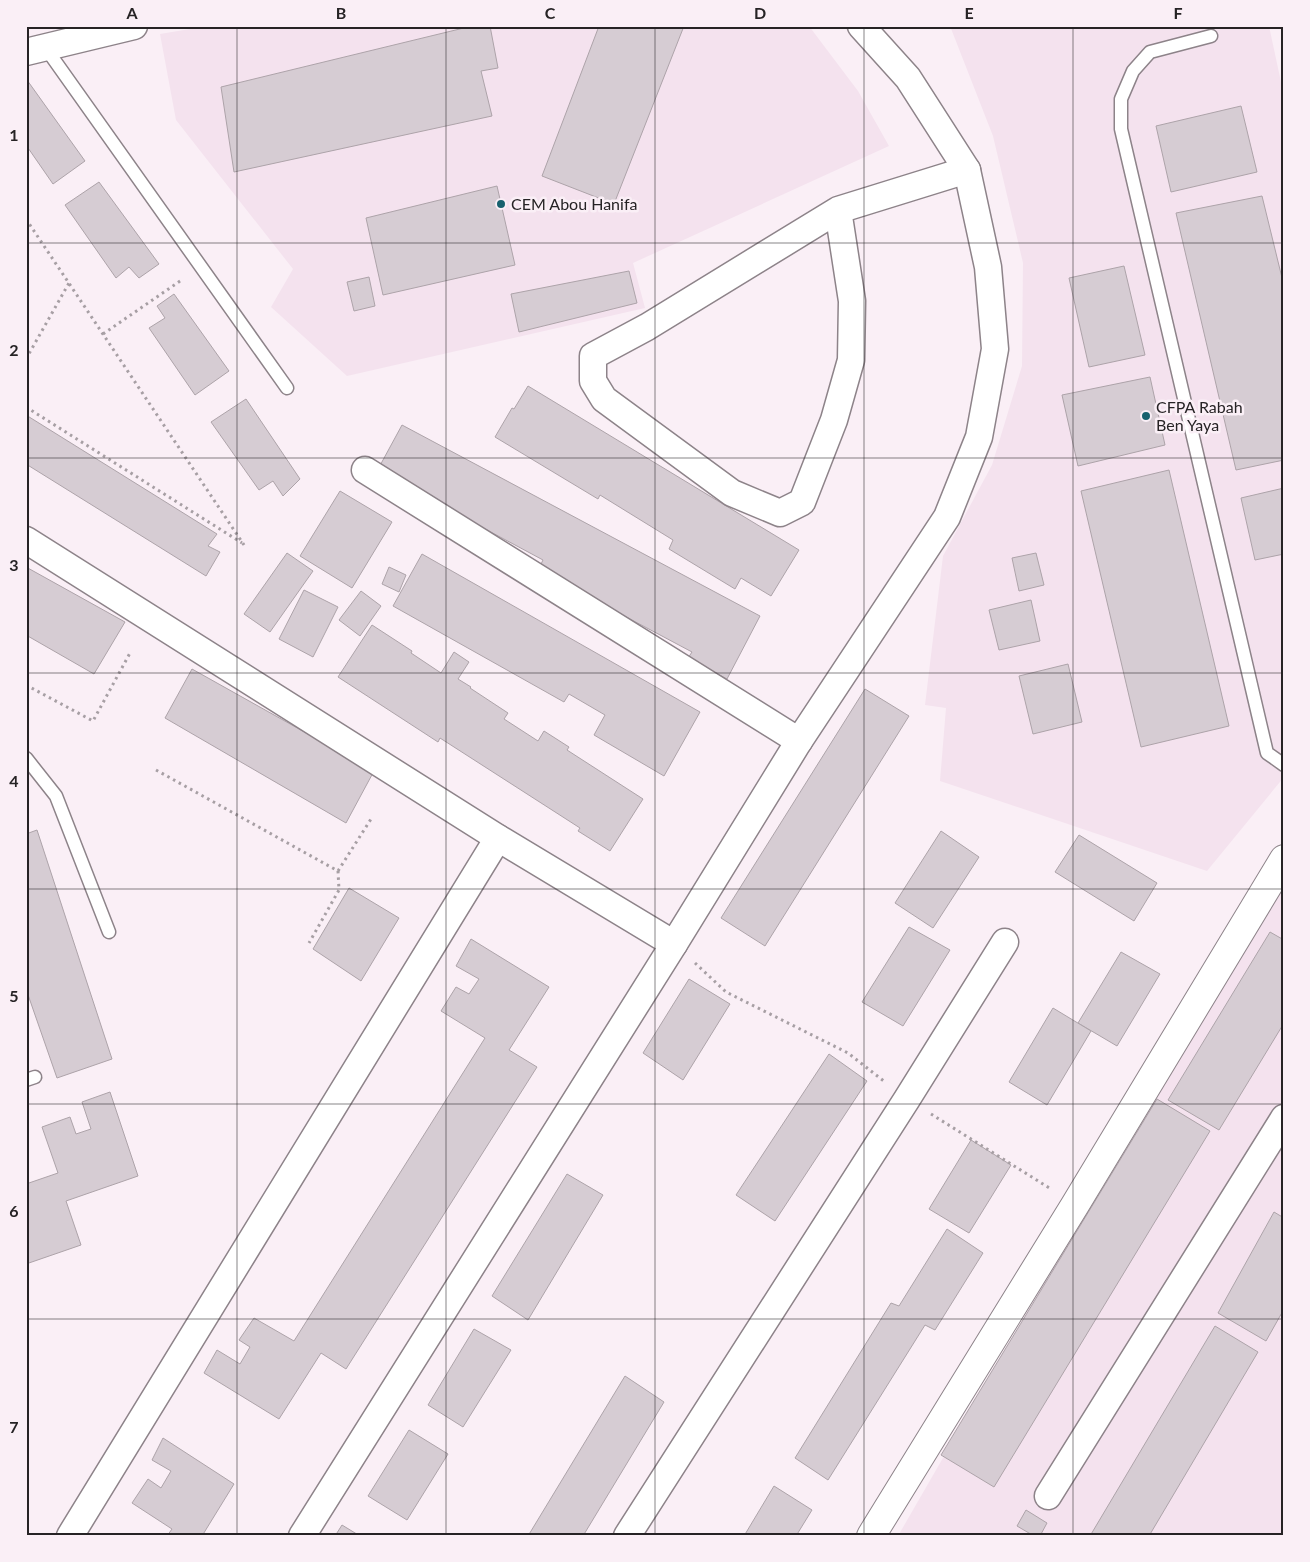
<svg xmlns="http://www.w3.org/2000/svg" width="1310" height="1562" viewBox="0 0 1310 1562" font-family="Lato,sans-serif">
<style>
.built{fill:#f4e2ee}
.building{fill:#d6ccd3;stroke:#ada3a9}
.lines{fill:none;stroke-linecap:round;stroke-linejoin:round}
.service-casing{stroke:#8d8389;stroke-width:15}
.minor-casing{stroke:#8d8389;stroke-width:29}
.tertiary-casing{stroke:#8d8389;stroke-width:30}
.path{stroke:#a79fa4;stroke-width:3;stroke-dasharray:2.5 4;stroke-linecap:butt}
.service{stroke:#fff;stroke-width:12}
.minor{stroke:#fff;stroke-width:26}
.tertiary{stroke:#fff;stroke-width:28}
.grid{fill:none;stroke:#262325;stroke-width:1;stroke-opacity:0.55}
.poi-dot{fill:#17616e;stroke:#faeff6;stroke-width:2}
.labels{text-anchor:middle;stroke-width:5;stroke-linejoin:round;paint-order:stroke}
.poi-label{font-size:16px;fill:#262325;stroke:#faeff6;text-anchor:start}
.neatline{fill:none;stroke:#262325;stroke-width:2}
.grid-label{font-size:16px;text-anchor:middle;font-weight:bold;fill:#262325}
</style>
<rect width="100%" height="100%" fill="#faeff6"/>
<g class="built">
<path d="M208,26h601l49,65 31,55 -256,117 12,45 -298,68 -76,-69 22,-38 -117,-149 -16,-86z"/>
<path d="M950,26h319l15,70v681l-77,94 -267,-90 6,-73 -21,-3 18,-149 49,-91 30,-99 1,-103 -30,-127z"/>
<path d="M1284,866v670h-386z"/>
</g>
<g class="building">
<path d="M472,26h18l8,42 -17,3 11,45 -258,56 -13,-85z"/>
<path d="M599,26h85l-70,178 -72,-28z"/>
<path d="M26,80h1l58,81 -32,23 -27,-39z"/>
<path d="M1241,106l16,66 -86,20 -15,-66z"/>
<path d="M99,182l60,82 -20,14 -10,-11 -13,11 -51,-73z"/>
<path d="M497,186l18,79 -132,30 -17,-77z"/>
<path d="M1262,196l22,90v174l-48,10 -60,-257z"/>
<path d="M1124,266l21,89 -56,12 -20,-89z"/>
<path d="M629,271l8,32 -118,29 -8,-38z"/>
<path d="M369,277l6,29 -21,5 -7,-29z"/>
<path d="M174,294l55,77 -34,24 -46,-67 16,-10 -8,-12z"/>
<path d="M1150,377l15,68 -87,21 -16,-71z"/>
<path d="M528,386l271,164 -28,46 -30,-18 -6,11 -66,-40 4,-9 -73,-45 -2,4 -103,-62 17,-29 2,1z"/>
<path d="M246,399l54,80 -17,17 -10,-15 -14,9 -48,-68z"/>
<path d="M26,415l191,119 -9,12 12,6 -14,24 -180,-112z"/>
<path d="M402,425l358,191 -33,63 -39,-21 4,-6 -154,-82 5,-10 -166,-89z"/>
<path d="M1169,470l60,256 -88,21 -60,-256z"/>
<path d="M1284,488v66l-29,6 -14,-62z"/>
<path d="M340,491l52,31 -40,66 -52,-32z"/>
<path d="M287,553l26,18 -43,61 -26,-18z"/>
<path d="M1036,553l8,32 -25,6 -7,-33z"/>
<path d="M422,554l278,158 -36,64 -70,-41 11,-20 -36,-21 -5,8 -171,-96z"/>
<path d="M26,567l99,55 -31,52 -68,-39z"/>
<path d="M389,567l17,8 -7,17 -17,-8z"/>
<path d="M304,590l34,17 -25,50 -34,-18z"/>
<path d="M361,591l20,15 -21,30 -21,-16z"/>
<path d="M1031,600l9,41 -41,9 -10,-40z"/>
<path d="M372,625l40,26 -1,2 30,20 13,-21 15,10 -11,17 13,8 -1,1 38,25 -4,6 34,22 6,-10 25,16 -2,3 76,49 -33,52 -32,-20 2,-3 -140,-90 -2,4 -100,-65z"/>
<path d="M1068,664l14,58 -49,12 -14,-58z"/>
<path d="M192,669l182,102 -28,52 -181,-105z"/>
<path d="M865,689l44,27 -144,230 -44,-28z"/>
<path d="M37,830l75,229 -55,19 -31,-89v-155z"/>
<path d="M941,831l38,26 -46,71 -38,-25z"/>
<path d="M1079,835l78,48 -23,38 -79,-49z"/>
<path d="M349,888l50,30 -38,63 -48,-32z"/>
<path d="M909,927l41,23 -47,76 -41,-24z"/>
<path d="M1270,932l14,8v83l-65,107 -51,-30z"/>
<path d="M471,939l78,48 -40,63 28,17 -191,302 -25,-16 -42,66 -75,-46 13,-23 23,14 10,-17 -11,-7 15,-22 40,23 191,-303 -44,-27 15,-24 13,7 10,-15 -23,-13z"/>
<path d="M1121,952l39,22 -43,72 -39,-23z"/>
<path d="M689,979l41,25 -47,76 -40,-27z"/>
<path d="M1053,1008l38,23 -44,74 -38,-23z"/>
<path d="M829,1054l38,27 -92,140 -39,-26z"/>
<path d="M110,1092l28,84 -72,25 15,44 -55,19v-80l32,-11 -16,-46 28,-10 6,17 15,-5 -9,-27z"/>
<path d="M1157,1099l53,32 -216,356 -53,-32z"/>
<path d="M971,1140l40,25 -42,68 -40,-24z"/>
<path d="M567,1174l36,21 -75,125 -36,-24z"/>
<path d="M1274,1212l10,6v91l-18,32 -48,-28z"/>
<path d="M947,1229l36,24 -48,77 -10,-5 -97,155 -33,-22 96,-155 8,3z"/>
<path d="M1215,1326l43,26 -109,184h-59z"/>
<path d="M474,1329l37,21 -48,77 -35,-22z"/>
<path d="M625,1376l39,26 -23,38 -58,96h-55z"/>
<path d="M409,1430l39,24 -41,66 -39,-24z"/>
<path d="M163,1438l71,46 -32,52h-35l5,-7 -40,-26 16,-24 13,9 10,-17 -19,-11z"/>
<path d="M774,1486l38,24 -16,26h-52z"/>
<path d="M1026,1510l21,13 -7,13h-6l-17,-10z"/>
<path d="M342,1525l18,11h-25z"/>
</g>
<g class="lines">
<g class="service-casing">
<g id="service">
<path d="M1211,36l-61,16 -17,19 -12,28v30l146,624 17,12"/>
<path d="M45,47l242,341"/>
<path d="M26,758l30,38 53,136"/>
<path d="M26,1080l9,-3"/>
</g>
</g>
<g class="minor-casing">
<g id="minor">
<path d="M26,52l108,-26"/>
<path d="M838,210l14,91 -1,59 -17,60 -32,82 -22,11 -48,-20 -128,-94 -11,-18v-25l54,-29 191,-117 129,-40"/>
<path d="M365,470l434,271"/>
<path d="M26,540l472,298 176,106"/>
<path d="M1048,1496l236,-378"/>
<path d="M70,1536l428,-698"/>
<path d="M302,1536l372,-592 125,-203 148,-224 32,-80 16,-88 -7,-82 -21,-97 -59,-92 -47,-52"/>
<path d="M627,1536l280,-437 98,-157"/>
</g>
</g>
<g class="tertiary-casing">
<path id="tertiary" d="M871,1536l204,-331 209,-346"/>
</g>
<g class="path">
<path d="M26,219l218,326"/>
<path d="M103,334l80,-55"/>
<path d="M26,359l43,-76"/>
<path d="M26,407l216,136"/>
<path d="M26,685l67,36 37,-68"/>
<path d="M156,770l182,101 1,19 -30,53"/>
<path d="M338,871l33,-52"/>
<path d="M695,963l31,29 122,61 37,29"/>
<path d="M931,1114l120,75"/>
</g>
<use href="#service" class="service"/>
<use href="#minor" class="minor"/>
<use href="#tertiary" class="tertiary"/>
</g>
<path class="grid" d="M237,26v1510M446,26v1510M655,26v1510M864,26v1510M1073,26v1510M26,243h1258M26,458h1258M26,673h1258M26,889h1258M26,1104h1258M26,1319h1258"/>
<g class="poi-dot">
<circle cx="501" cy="204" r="5"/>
<circle cx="1146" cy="416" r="5"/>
</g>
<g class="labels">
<g class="poi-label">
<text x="511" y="210">CEM Abou Hanifa</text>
<text x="1156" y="413">CFPA Rabah<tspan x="1156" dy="18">Ben Yaya</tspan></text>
</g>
</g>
<rect width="1310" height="1562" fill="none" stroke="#faeff6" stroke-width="55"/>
<rect x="28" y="28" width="1254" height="1506" class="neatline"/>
<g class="grid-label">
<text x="132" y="19">A</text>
<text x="341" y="19">B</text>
<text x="550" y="19">C</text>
<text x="760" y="19">D</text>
<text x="969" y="19">E</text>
<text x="1178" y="19">F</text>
<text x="14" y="141">1</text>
<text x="14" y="356">2</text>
<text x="14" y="571">3</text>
<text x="14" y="787">4</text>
<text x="14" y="1002">5</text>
<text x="14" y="1217">6</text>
<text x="14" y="1433">7</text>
</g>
</svg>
